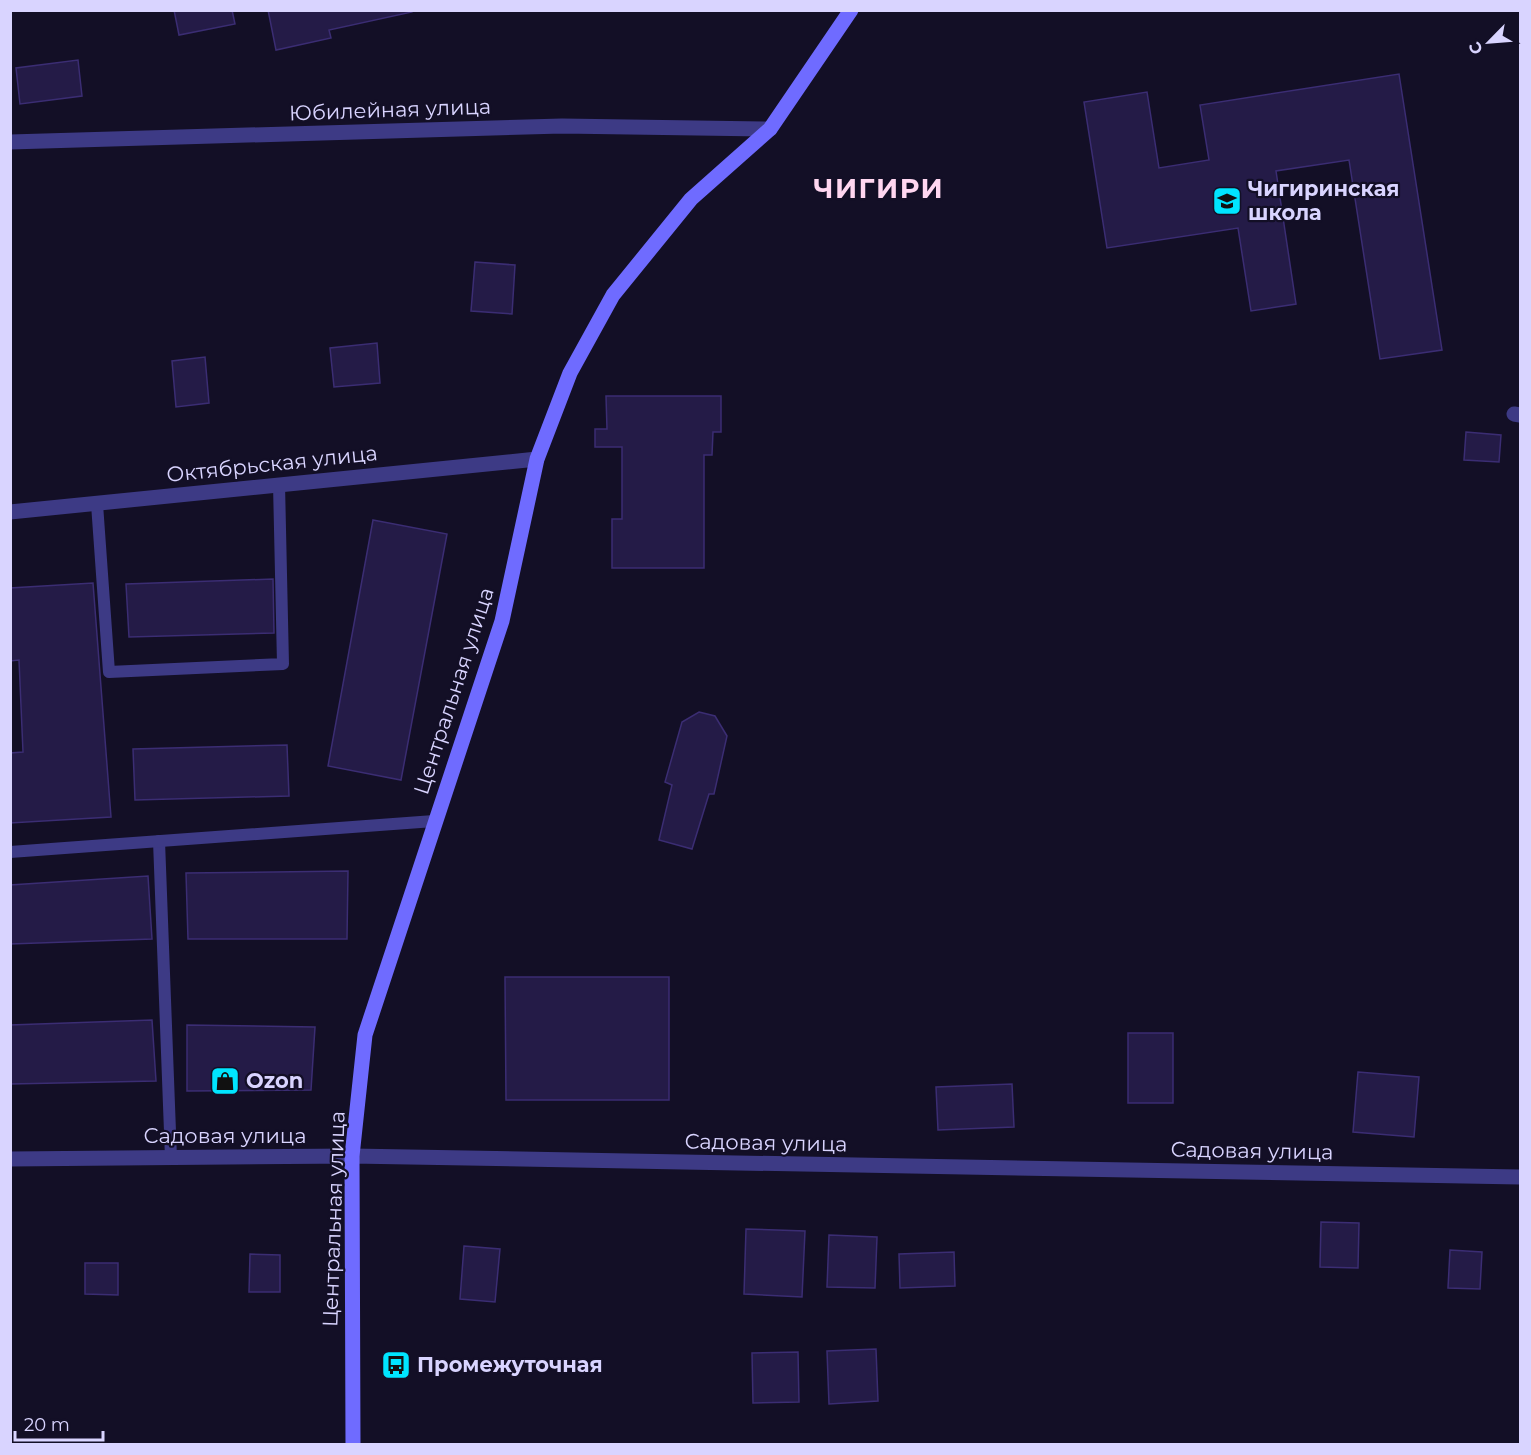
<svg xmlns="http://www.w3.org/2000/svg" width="1531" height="1455" viewBox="0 0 1531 1455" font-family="Montserrat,sans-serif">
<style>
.building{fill:#241b47;stroke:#3b2d73;stroke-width:1.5}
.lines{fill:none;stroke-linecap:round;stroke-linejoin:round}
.lane{stroke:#3d3a85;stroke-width:12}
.street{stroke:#3d3a85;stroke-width:15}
.secondary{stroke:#6f6bff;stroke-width:15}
.labels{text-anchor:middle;stroke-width:4.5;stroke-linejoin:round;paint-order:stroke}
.street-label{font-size:21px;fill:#d9d4ff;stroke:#130f26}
.poi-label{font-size:21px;font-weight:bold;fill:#d9d4ff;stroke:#130f26;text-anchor:start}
.district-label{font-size:27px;font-weight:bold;letter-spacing:1.5px;fill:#ffd6f0;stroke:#130f26}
</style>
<rect width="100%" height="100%" fill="#130f26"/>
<g class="building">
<path d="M174,10h58l3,14 -56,11z"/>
<path d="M268,10h144v2l-83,18 2,8 -55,12z"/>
<path d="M78,60l4,36 -62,8 -4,-36z"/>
<path d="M1399,74l43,276 -62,9 -31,-199 -73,11 20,133 -45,7 -13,-83 -131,20 -23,-146 63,-10 12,76 50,-8 -9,-55z"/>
<path d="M475,262l40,3 -3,49 -41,-3z"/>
<path d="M377,343l3,40 -46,4 -4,-39z"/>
<path d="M205,357l4,46 -33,4 -4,-46z"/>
<path d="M606,396h115v36h-8l-1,23h-8v113h-92v-49h10v-72h-27v-18h12z"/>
<path d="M1466,432l35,3 -2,27 -35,-2z"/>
<path d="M373,520l74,14 -46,246 -73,-14z"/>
<path d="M273,579l1,54 -145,4 -3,-53z"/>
<path d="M93,583l18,234 -101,6v-70l13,-1 -4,-92 -9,1v-73z"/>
<path d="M699,712l16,4 12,20 -13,58h-5l-17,55 -33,-9 13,-55 -7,-3 17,-60z"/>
<path d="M287,745l2,51 -154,4 -2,-51z"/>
<path d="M348,871l-1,68h-159l-2,-66z"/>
<path d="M148,876l4,63 -142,5v-59z"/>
<path d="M505,977h164v123h-163z"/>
<path d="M152,1020l4,61 -146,3v-59z"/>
<path d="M187,1025l128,2 -4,63 -124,1z"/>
<rect x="1128" y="1033" width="45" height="70"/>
<path d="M1358,1072l61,5 -5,60 -61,-5z"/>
<path d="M1012,1084l2,43 -76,3 -2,-43z"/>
<path d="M1321,1222l38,1 -1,45 -38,-1z"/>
<path d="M746,1229l59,2 -3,66 -58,-3z"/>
<path d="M829,1235l48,2 -2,51 -48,-1z"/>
<path d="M464,1246l36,3 -5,53 -35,-3z"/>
<path d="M1450,1250l32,2 -2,37 -32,-1z"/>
<path d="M954,1252l1,34 -55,2 -1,-34z"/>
<path d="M250,1254l30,1v37h-31z"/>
<path d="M85,1263h33v32l-33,-1z"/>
<path d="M876,1349l2,52 -49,3 -2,-53z"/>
<path d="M798,1352l1,50 -46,1 -1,-50z"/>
</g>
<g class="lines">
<g class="lane">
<path d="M97,504l12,168 174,-8 -4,-180"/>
<path d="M159,841l12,317"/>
<path d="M10,852l424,-31"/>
</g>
<g class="street">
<path d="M10,142l552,-16 208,3"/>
<path d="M1514,414l6,1"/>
<path d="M10,512l527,-53"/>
<path d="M10,1159l342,-3 1168,21"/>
</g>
<path class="secondary" d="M353,1444l-1,-288 13,-121 137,-414 35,-162 33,-86 43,-78 78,-96 79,-70 81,-119"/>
</g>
<defs>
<g id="school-square" transform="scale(1.5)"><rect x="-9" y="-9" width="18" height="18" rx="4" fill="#00e5ff" stroke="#130f26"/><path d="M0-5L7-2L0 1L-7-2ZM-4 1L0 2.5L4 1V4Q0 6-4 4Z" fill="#111"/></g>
<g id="shop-square" transform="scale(1.5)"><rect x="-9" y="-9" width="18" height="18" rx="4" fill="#00e5ff" stroke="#130f26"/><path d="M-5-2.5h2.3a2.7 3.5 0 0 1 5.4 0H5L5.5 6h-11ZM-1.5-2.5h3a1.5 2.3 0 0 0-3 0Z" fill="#111"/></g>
<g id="bus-square" transform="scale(1.5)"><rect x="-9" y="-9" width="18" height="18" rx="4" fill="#00e5ff" stroke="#130f26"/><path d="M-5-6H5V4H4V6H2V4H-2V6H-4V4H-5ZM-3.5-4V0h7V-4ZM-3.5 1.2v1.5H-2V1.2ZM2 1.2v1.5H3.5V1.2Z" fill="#111"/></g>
</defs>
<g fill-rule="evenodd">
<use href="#school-square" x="1227" y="201"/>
<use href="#shop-square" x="225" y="1081"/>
<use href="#bus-square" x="396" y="1365"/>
</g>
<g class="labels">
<g class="street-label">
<text transform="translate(390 110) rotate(-2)" y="7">Юбилейная улица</text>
<text transform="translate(272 464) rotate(-6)" y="7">Октябрьская улица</text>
<text transform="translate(454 691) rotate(-72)" y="7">Центральная улица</text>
<text x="225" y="1143">Садовая улица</text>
<text transform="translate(766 1143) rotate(1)" y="7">Садовая улица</text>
<text transform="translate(1252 1151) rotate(1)" y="7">Садовая улица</text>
<text transform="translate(334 1219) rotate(-88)" y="7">Центральная улица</text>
</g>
<g class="poi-label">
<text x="1248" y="196">Чигиринская<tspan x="1248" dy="24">школа</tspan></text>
<text x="246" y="1088">Ozon</text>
<text x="417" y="1372">Промежуточная</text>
</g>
<g class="district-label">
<text x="879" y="198">ЧИГИРИ</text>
</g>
</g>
<rect width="1531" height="1455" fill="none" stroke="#d9d4ff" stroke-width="24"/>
<g transform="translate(1489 42) rotate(245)" stroke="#130f26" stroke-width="4.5" paint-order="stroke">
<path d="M0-4.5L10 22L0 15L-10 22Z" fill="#d9d4ff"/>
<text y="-9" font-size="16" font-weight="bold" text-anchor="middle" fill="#d9d4ff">С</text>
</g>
<path d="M15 1431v9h88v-9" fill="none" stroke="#d9d4ff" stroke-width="3"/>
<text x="24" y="1431" font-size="18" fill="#d9d4ff" stroke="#130f26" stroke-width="4.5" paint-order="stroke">20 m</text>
</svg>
